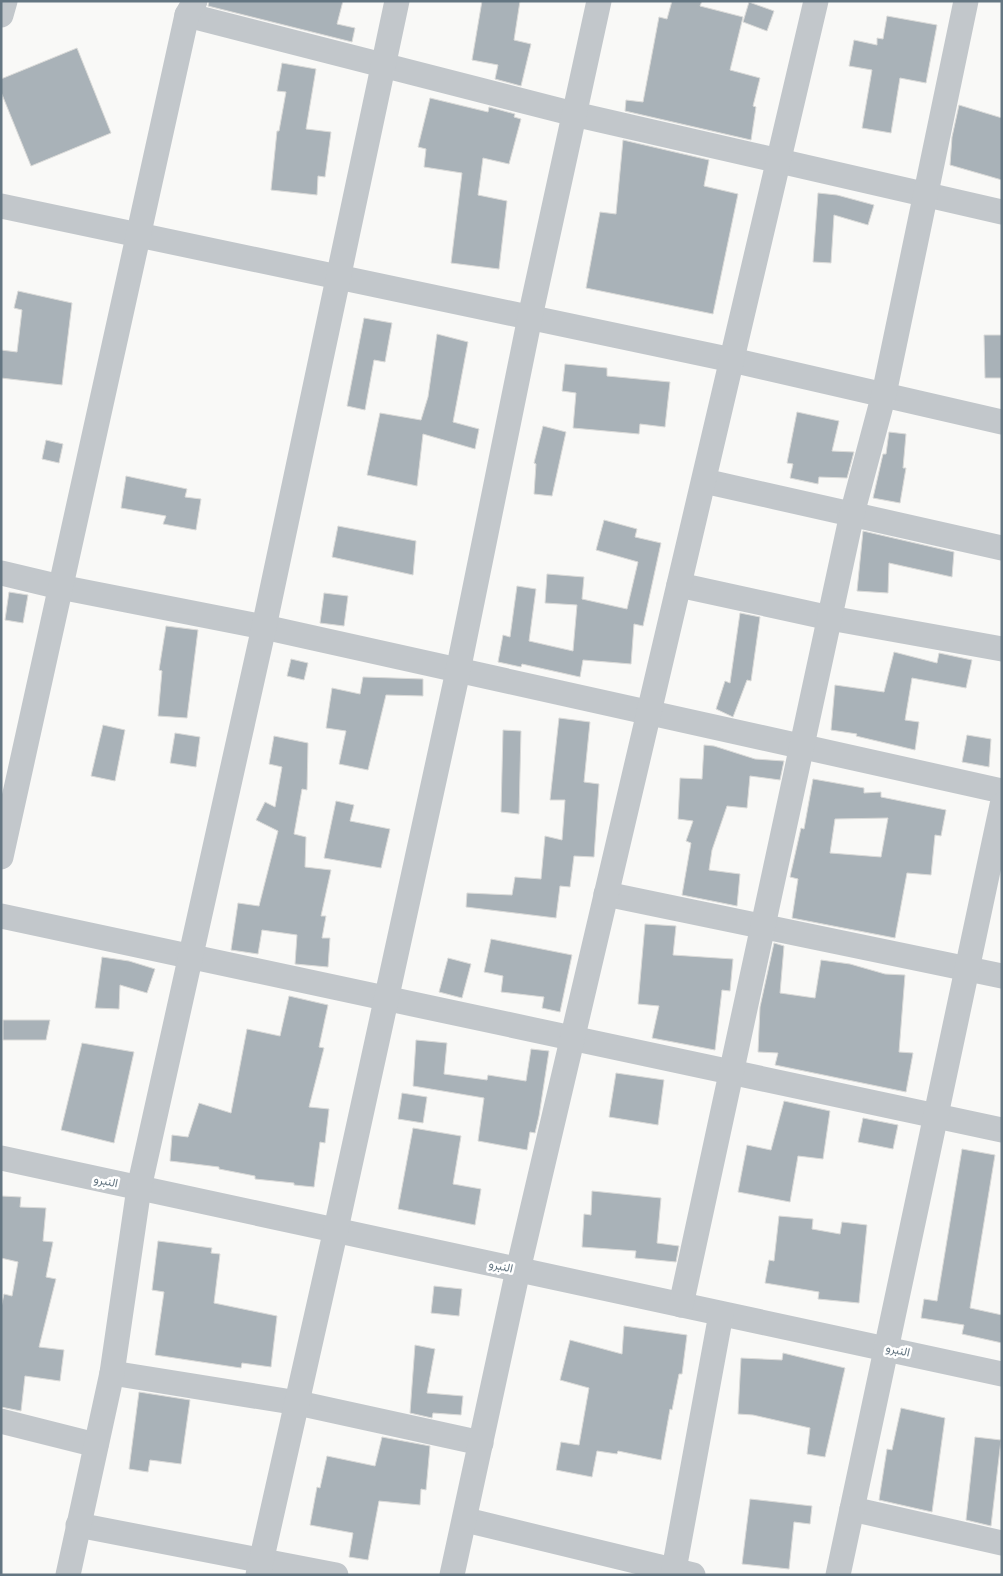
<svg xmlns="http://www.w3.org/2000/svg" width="1003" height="1576" viewBox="0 0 1003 1576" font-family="'Noto Sans',Vazirmatn,sans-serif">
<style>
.building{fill:#a9b2b8;stroke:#dbdbd9;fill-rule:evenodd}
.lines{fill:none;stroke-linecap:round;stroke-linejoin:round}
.minor{stroke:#c2c7cb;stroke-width:25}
.labels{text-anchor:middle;stroke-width:5;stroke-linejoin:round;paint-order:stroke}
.street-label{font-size:12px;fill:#647682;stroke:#fff}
</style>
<rect width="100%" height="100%" fill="#f9f9f7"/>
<g class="building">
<path d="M209,1h134l-6,23 18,4 -3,14 -144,-36z"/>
<path d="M482,1h38l-6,39 17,4 -10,42 -26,-7 3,-14 -26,-5z"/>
<path d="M672,1h30l-2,5 43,11 -13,53 30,8 -7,28 3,1 -5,33 -126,-29 1,-11 17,2 16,-85 8,2z"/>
<path d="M749,2l25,9 -7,20 -24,-9z"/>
<path d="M887,16l50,9 -11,58 -26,-5 -9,55 -29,-5 10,-58 -23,-4 5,-26 23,5v-7l6,1z"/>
<path d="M77,48l34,85 -80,33 -30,-74v-13z"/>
<path d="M282,63l34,6 -10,60 25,3 -6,45 -7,-1 -1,19 -46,-5 6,-59h2l7,-39 -9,-1z"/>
<path d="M430,98l58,14 1,-5 26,7 -1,3 7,2 -12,45 -26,-6 -5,37 29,6 -8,68 -48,-6 11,-90 -38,-6 2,-18 -8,-2z"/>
<path d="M959,105l43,13v62l-52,-15 2,-28z"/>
<path d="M623,140l86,20 -5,26 34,8 -25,120 -127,-26 14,-76 16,2z"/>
<path d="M818,193l19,2 37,10 -6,20 -34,-10 -3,48 -18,-1z"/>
<path d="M18,291l54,12 -10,82 -61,-7v-28l16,2 5,-42 -8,-2z"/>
<path d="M364,318l28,5 -7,39 -11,-2 -9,50 -18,-4z"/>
<path d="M437,334l31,8 -15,80 26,7 -4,20 -52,-15 -6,52 -50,-11 13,-62 41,7 7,-23z"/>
<path d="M984,335h18v43h-17z"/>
<path d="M565,364l42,4v8l63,6 -5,45 -25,-3 -1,10 -66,-6 3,-35 -14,-2z"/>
<path d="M797,412l42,9 -7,30 22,1 -7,26 -28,-1 -1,7 -28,-6 3,-14 -6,-1z"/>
<path d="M543,426l23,6 -14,64 -18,-2 2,-30 -2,-1z"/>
<path d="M889,432l17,2 -3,34h3l-6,35 -27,-5 10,-44h3z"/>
<path d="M46,440l17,4 -4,19 -17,-4z"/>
<path d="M126,476l61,13 -2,8 16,2 -5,31 -33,-6 3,-8 -45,-8z"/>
<path d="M604,520l33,9 -2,8 26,6 -18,83 -9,-2 -3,40 -48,-4 -3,17 -58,-13 -1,3 -23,-5 5,-27 7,2 7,-51 19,3 -7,52 44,10 4,-46 -32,-2 2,-29 37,3 -2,22 45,10 11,-47 -42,-12z"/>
<path d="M338,526l78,15 -3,34 -81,-18z"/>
<path d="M863,531l91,21 -2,25 -63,-14 -1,30 -31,-2z"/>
<path d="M9,592l19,3 -5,28 -18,-3z"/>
<path d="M324,593l24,3 -4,30 -24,-3z"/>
<path d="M740,613l20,4 -9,64 -4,-1 -14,37 -17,-8 9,-28 5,2z"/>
<path d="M166,626l32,4 -11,88 -29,-2 4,-45 -3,-1z"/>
<path d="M894,652l43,11 2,-10 33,7 -6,28 -54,-10 -7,42 14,2 -4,28 -59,-14 1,-2 -26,-4 4,-45 49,7z"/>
<path d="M291,659l17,4 -4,17 -17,-4z"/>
<path d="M363,677l60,2v17l-37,-1 -18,75 -29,-6 7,-33 -20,-3 6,-40 28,6z"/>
<path d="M559,718l31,4 -6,60 15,2 -5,73 -20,-1 -4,31 -10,-1 -4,32 -90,-11 1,-14 45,2 3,-18 26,2 4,-43 17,4 3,-40h-15z"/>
<path d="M103,725l22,5 -10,51 -24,-5z"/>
<path d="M503,730l18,1 -2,83 -18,-2z"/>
<path d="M175,733l25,4 -4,30 -26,-4z"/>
<path d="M967,735l24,4 -2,28 -27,-5z"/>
<path d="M274,736l34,7 -1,47 -5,-1 -8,45 12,3 -1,30 26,3 -10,46h5l-4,22h8l-2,29 -33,-3 2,-29 -35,-5 -4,24 -27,-4 7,-47 21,3 19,-75 -22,-11 9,-18 10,5 7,-40 -13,-3z"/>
<path d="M704,745l10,1 41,13 29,2 -4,19 -30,-4 -3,32 -20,-2 -15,44 -3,20 31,4 -3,32 -55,-11 9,-52 -5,-2 7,-20 -15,-2 2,-41 22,1z"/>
<path d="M813,779l51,9v5l17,-1v5l65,13 -5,26 -6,-1 -4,40 -24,-2 -12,65 -103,-20 6,-39 -8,-2 11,-49 3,1zM888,818l-7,39 -51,-4 5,-34z"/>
<path d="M336,801l18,4 -4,16 40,8 -9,39 -57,-10z"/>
<path d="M645,924l31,2 -3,29 60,4 -3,32 -8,-1 -7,60 -63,-12 7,-32 -21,-2z"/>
<path d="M491,939l81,16 -12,57 -18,-4 2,-11 -43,-5 2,-16 -19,-4z"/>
<path d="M774,943l10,3 -4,47 35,5 6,-38 29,4 35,10 20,1 -6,77 14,1 -7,39 -131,-27 3,-12 -20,-1 2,-45z"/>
<path d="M102,957l27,4 26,8 -8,24 -27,-8 -1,24 -24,-1z"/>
<path d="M448,958l23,6 -9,34 -23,-6z"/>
<path d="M289,996l39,9 -9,42 5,1 -15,59 20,2 -4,34 -5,-1 -6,45 -20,-2v-2l-39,-4v-3l-36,-7v-2l-49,-6 2,-26 16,2 11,-34 32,10 16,-84 33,7z"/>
<path d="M3,1020h47l-4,20h-43z"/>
<path d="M416,1040l31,3 -3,31 43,6 1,-5 38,6 5,-32 18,2 -10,65 -4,17 -5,-1 -3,18 -49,-9 6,-43 -71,-12z"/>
<path d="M82,1043l52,9 -20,91 -53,-13z"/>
<path d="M616,1073l48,7 -6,45 -49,-8z"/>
<path d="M402,1093l25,4 -4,26 -25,-4z"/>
<path d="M784,1101l46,10 -7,48 -25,-3 -8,46 -52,-10 9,-47 24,5z"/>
<path d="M863,1118l35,7 -5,24 -35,-7z"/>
<path d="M413,1128l48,8 -8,48 28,5 -6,36 -77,-16z"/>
<path d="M962,1149l33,6 -25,153 32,7v28l-40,-9 2,-9 -43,-7 3,-19 13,2z"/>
<path d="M592,1191l69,7 -4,45 22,3 -3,16 -41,-4 1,-7 -54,-4 2,-33 7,1z"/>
<path d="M1,1196l20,1 -1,10 26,1 -3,33 10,1 -7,35 10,2 -17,68 25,3 -4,31 -35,-5 -4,35 -20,-4v-99l3,-14 8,2 6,-34 -17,-4z"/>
<path d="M779,1216l34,3 -1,10 28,5 2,-12 25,3 -8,78 -41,-4 1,-7 -54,-9 4,-23 5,1z"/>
<path d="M158,1241l54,7 -1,5 9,1 -6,49 63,13 -6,51 -29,-4 -1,5 -86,-13 9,-63 -12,-2z"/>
<path d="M434,1286l28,3 -3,27 -28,-3z"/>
<path d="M624,1326l63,9 -5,39h-3l-7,36 -2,-1 -9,51 -43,-9 -1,3 -20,-3 -5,26 -36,-7 5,-28 18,3 10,-57 -29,-8 10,-40 52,14z"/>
<path d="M415,1345l20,4 -8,44 36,3 -2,19 -28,-2 -1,5 -22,-5z"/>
<path d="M783,1353l62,15 -20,89 -18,-3 3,-26 -57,-13 -15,-1 3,-56 41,2z"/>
<path d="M139,1392l51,8 -9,64 -31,-4 -2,12 -19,-3z"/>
<path d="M901,1408l44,10 -13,94 -53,-12 8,-51 5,1z"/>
<path d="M382,1437l48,9 -4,44 -5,-1 -1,16 -41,-4 -11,59 -19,-3 4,-24 -43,-8 7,-38 3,1 7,-32 48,10z"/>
<path d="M975,1437l26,3 -10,86 -25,-6z"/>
<path d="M750,1499l62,7 -2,18 -16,-2 -5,47 -47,-5z"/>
</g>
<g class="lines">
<g class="minor">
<path d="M1,15l4,-14"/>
<path d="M187,15l387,99 428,98"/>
<path d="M1,206l731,154 270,62"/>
<path d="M704,481l298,67"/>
<path d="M1,573l59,14 204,40 738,164"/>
<path d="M679,585l151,33 172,31"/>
<path d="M1,857l186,-842 8,-14"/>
<path d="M606,894l396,82"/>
<path d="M1,916l1001,214"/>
<path d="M1,1158l1001,216"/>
<path d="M681,1305l171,-791 32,-120 82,-393"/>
<path d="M112,1373l186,30 183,40"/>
<path d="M1,1421l95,24"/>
<path d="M852,1509l150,34"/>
<path d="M466,1520l227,55"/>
<path d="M78,1525l258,50"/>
<path d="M68,1575l44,-202 27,-185 125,-561 133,-626"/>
<path d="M258,1575l78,-346 122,-558 72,-354 69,-316"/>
<path d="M452,1575l66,-305 298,-1269"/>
<path d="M673,1575l48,-261"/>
<path d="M838,1575l164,-770"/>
</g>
</g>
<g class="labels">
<g class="street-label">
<text transform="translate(106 1181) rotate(12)" y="4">النبرو</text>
<text transform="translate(501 1266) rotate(13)" y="4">النبرو</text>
<text transform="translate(898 1350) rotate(13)" y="4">النبرو</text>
</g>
</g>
<rect width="1003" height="1576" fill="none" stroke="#647682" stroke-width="5"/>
</svg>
